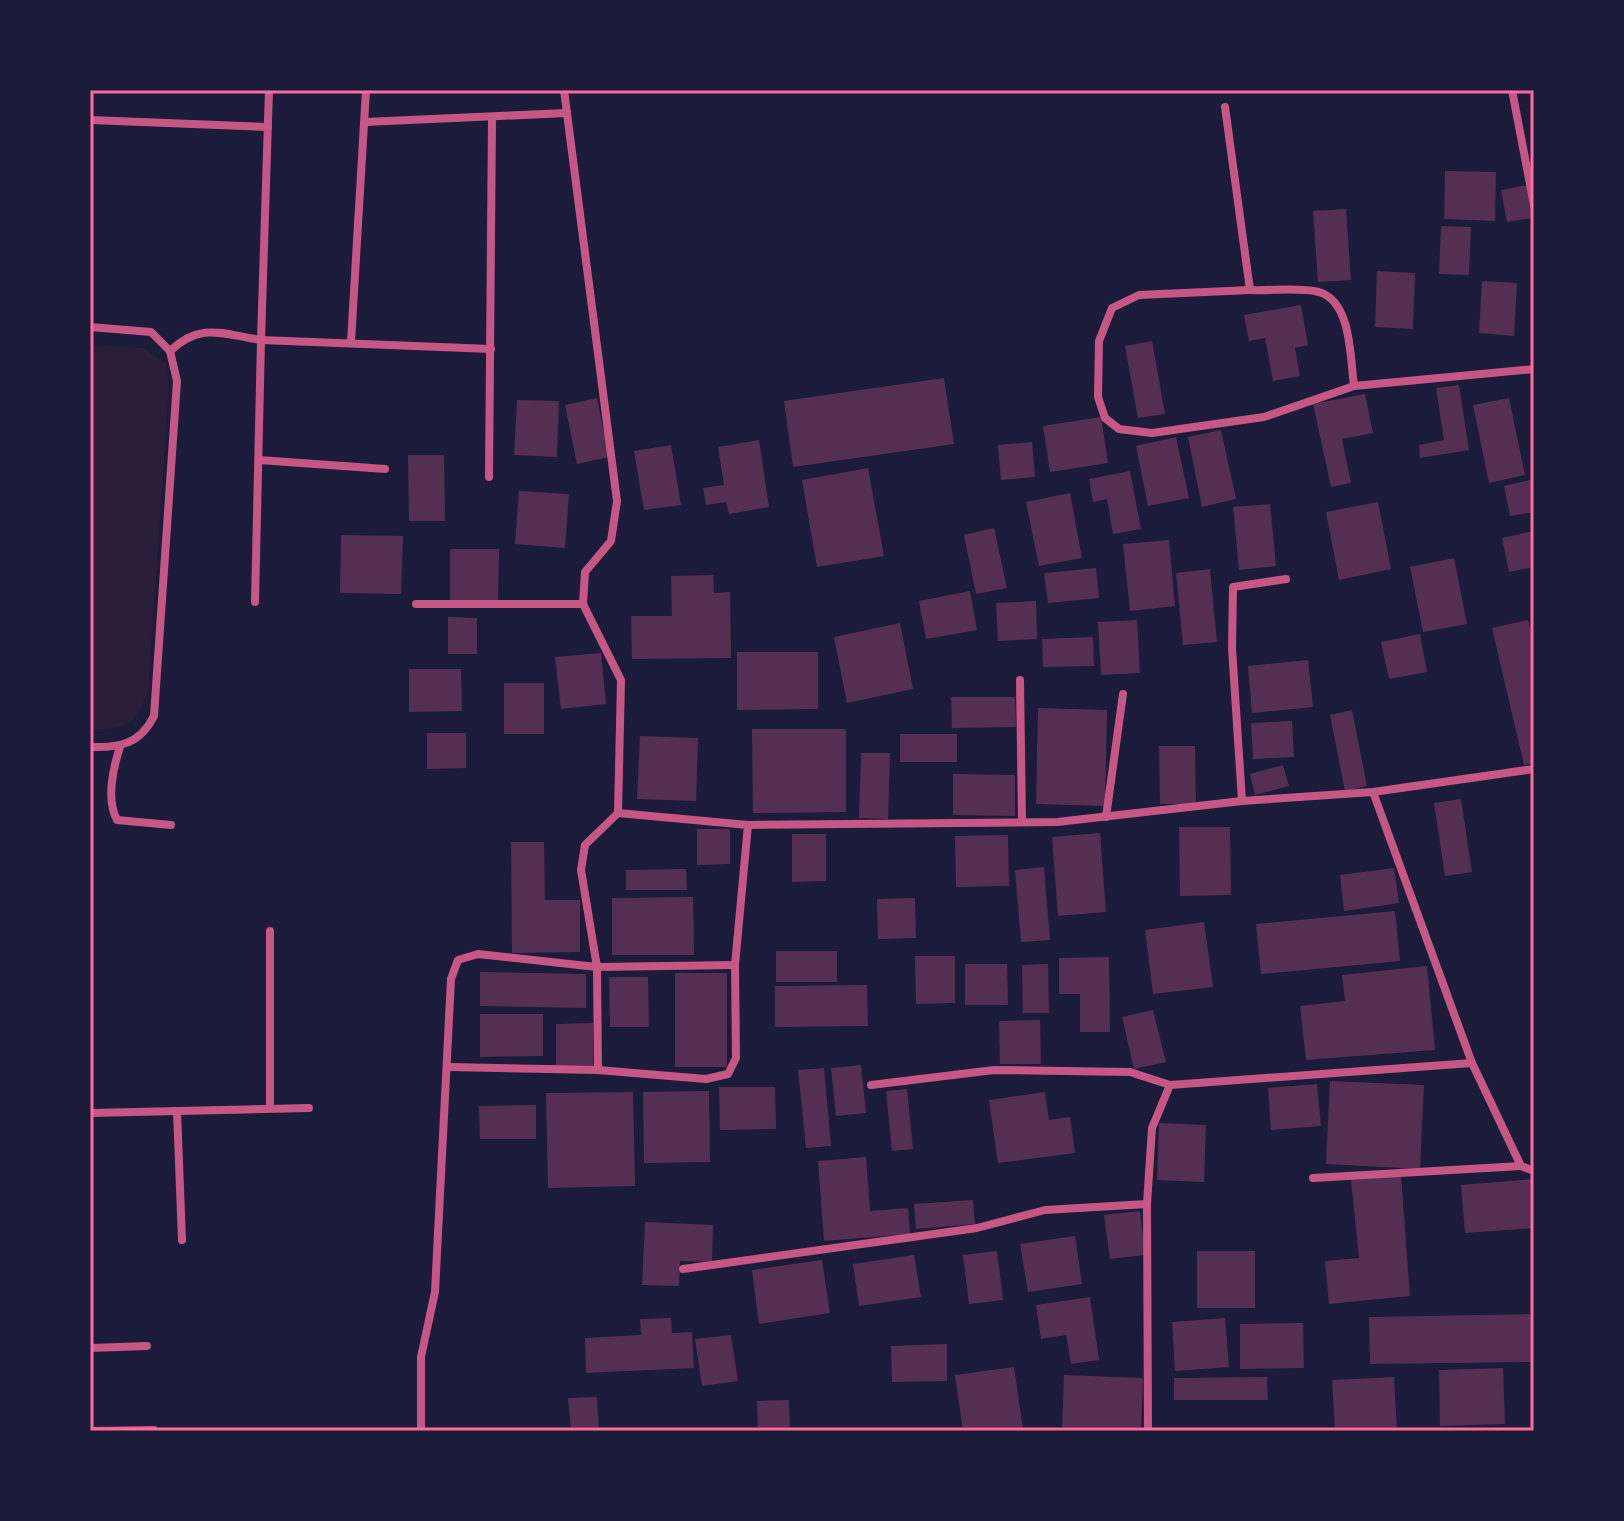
<svg xmlns="http://www.w3.org/2000/svg" width="1624" height="1521" viewBox="0 0 1624 1521" font-family="Poppins,sans-serif">
<style>
.green{fill:#2a1e3b}
.building{fill:#542f53}
.lines{fill:none;stroke-linecap:round;stroke-linejoin:round}
.minor{stroke:#c65784;stroke-width:8}
.neatline{fill:none;stroke:#ff6b9d;stroke-width:3}
</style>
<rect width="100%" height="100%" fill="#1b1b3a"/>
<path class="green" d="M90,345l53,3 24,16 2,22 -21,306c-14,34 -21,38 -58,37z"/>
<g class="building">
<path d="M1445,171l51,1 -1,49 -51,-2z"/>
<path d="M1528,185l5,33 -26,4 -6,-32z"/>
<path d="M1346,209l5,71 -33,2 -5,-71z"/>
<path d="M1441,226l30,1 -2,48 -30,-1z"/>
<path d="M1377,271l38,2 -2,56 -38,-2z"/>
<path d="M1482,281l35,2 -3,53 -35,-3z"/>
<path d="M1301,305l7,40 -13,3 5,28 -27,5 -8,-43 -16,3 -5,-26z"/>
<path d="M1152,341l13,73 -27,4 -13,-72z"/>
<path d="M944,378l10,66 -161,23 -9,-66z"/>
<path d="M1459,385l10,65 -49,8 -1,-13 25,-5 -8,-52z"/>
<path d="M1365,394l8,39 -31,6 9,44 -20,4 -18,-83z"/>
<path d="M597,398l12,59 -32,7 -12,-59z"/>
<path d="M1509,398l16,77 -36,8 -16,-78z"/>
<path d="M517,400l42,1 -2,56 -43,-2z"/>
<path d="M1101,417l7,46 -58,9 -7,-46z"/>
<path d="M1221,430l15,69 -34,8 -14,-70z"/>
<path d="M1176,437l13,61 -41,8 -12,-60z"/>
<path d="M759,440l10,67 -40,7 -3,-12 -20,3 -3,-17 21,-3 -6,-38z"/>
<path d="M1032,442l3,35 -34,3 -3,-35z"/>
<path d="M671,445l10,60 -37,5 -10,-59z"/>
<path d="M408,455h36l1,66h-36z"/>
<path d="M868,468l16,88 -67,11 -15,-87z"/>
<path d="M1130,471l11,58 -28,5 -6,-35 -14,3 -4,-23z"/>
<path d="M1534,479v33l-24,4 -6,-30z"/>
<path d="M519,491l50,3 -4,54 -50,-4z"/>
<path d="M1070,493l12,65 -43,8 -13,-64z"/>
<path d="M1378,502l13,67 -52,11 -13,-68z"/>
<path d="M1270,504l6,62 -37,4 -6,-63z"/>
<path d="M994,528l13,60 -31,6 -12,-59z"/>
<path d="M1534,531v36l-25,5 -7,-34z"/>
<path d="M341,535l62,1 -2,58 -61,-1z"/>
<path d="M1169,540l6,66 -45,5 -7,-67z"/>
<path d="M450,549h49l-1,51h-48z"/>
<path d="M1454,558l13,66 -44,8 -13,-65z"/>
<path d="M1096,568l3,30 -51,5 -4,-30z"/>
<path d="M1210,569l7,73 -34,3 -7,-72z"/>
<path d="M713,575l1,18 16,-1 1,66 -99,1 -1,-43h41l-1,-40z"/>
<path d="M970,591l7,39 -51,9 -7,-38z"/>
<path d="M1036,601l1,38 -39,2 -2,-38z"/>
<path d="M448,617l29,1v36h-29z"/>
<path d="M1137,620l3,53 -39,2 -3,-53z"/>
<path d="M1528,620l6,25v118l-10,2 -32,-137z"/>
<path d="M900,623l13,66 -66,14 -13,-66z"/>
<path d="M1420,634l7,38 -38,7 -8,-37z"/>
<path d="M1093,637l1,29 -51,1 -1,-28z"/>
<path d="M737,652h81v57l-81,1z"/>
<path d="M601,653l5,51 -45,5 -6,-52z"/>
<path d="M1308,660l5,47 -61,6 -4,-47z"/>
<path d="M409,669h52l1,42 -53,1z"/>
<rect x="504" y="683" width="40" height="51"/>
<path d="M951,697h64l1,30 -64,1z"/>
<path d="M1038,708l69,2 -2,96 -69,-2z"/>
<path d="M1352,710l15,76 -22,5 -15,-76z"/>
<path d="M1292,721l2,36 -41,2 -2,-36z"/>
<path d="M752,729h94v83l-93,1z"/>
<path d="M427,733h39v35l-39,1z"/>
<rect x="900" y="734" width="57" height="28"/>
<path d="M640,736l58,2 -2,63 -59,-2z"/>
<path d="M1159,746h36l1,58h-36z"/>
<path d="M861,753h29l-2,66 -29,-1z"/>
<path d="M1283,765l6,21 -34,9 -5,-21z"/>
<path d="M953,774l62,1v41l-62,-1z"/>
<path d="M1461,799l11,73 -27,4 -11,-73z"/>
<path d="M1179,827h51l1,68 -51,1z"/>
<path d="M697,829h33v35l-33,1z"/>
<path d="M1100,833l6,79 -48,4 -6,-79z"/>
<path d="M792,834h34v47l-34,1z"/>
<path d="M1008,835l1,51 -53,1 -1,-51z"/>
<path d="M511,842h33l1,58h35v52l-68,1z"/>
<path d="M1044,867l6,73 -29,2 -6,-72z"/>
<path d="M1394,868l5,35 -55,8 -4,-36z"/>
<path d="M686,869l1,21h-61v-20z"/>
<path d="M693,897l1,58h-82v-57z"/>
<path d="M915,898l1,40 -38,1 -1,-40z"/>
<path d="M1395,911l5,50 -139,13 -5,-50z"/>
<path d="M1204,922l9,65 -60,7 -8,-64z"/>
<rect x="776" y="951" width="61" height="31"/>
<path d="M915,956h40v47l-39,1z"/>
<path d="M1109,957l1,75h-30v-38h-21v-36z"/>
<path d="M965,964h42l1,41h-43z"/>
<path d="M1048,964l1,49h-26l-1,-48z"/>
<path d="M1427,966l8,84 -129,10 -6,-54 45,-5 -3,-26z"/>
<path d="M480,972l106,2v34l-106,-2z"/>
<rect x="675" y="973" width="52" height="94"/>
<path d="M609,977h39l1,50h-39z"/>
<path d="M867,985l1,41 -93,1v-41z"/>
<path d="M1153,1010l13,52 -32,7 -12,-52z"/>
<path d="M480,1014h63v42l-63,1z"/>
<path d="M1040,1020l1,44h-41l-1,-43z"/>
<path d="M593,1023v43h-37v-42z"/>
<path d="M861,1065l5,48 -30,3 -5,-48z"/>
<path d="M824,1068l7,78 -25,2 -8,-78z"/>
<path d="M1330,1081l94,4 -4,84 -94,-5z"/>
<path d="M1317,1084l4,42 -50,4 -3,-42z"/>
<path d="M719,1087h56l1,42 -56,1z"/>
<path d="M907,1089l6,60 -21,2 -6,-60z"/>
<path d="M709,1091l1,71 -66,1 -1,-71z"/>
<path d="M633,1092l2,94 -87,2 -2,-95z"/>
<path d="M1045,1092l4,28 21,-3 5,36 -77,10 -9,-63z"/>
<path d="M536,1105v34h-56l-1,-33z"/>
<path d="M1159,1123l47,2 -2,57 -47,-2z"/>
<path d="M866,1157l4,54 38,-3 2,26 -86,7 -6,-80z"/>
<path d="M1401,1176l9,120 -81,8 -4,-43 34,-3 -8,-78z"/>
<path d="M1534,1179v49l-69,5 -4,-48z"/>
<path d="M973,1200l2,24 -59,5 -2,-25z"/>
<path d="M1140,1211l5,44 -35,4 -6,-44z"/>
<path d="M645,1222l68,3 -1,37 -32,-1 -1,25 -37,-1z"/>
<path d="M1075,1236l7,48 -54,8 -8,-48z"/>
<path d="M997,1251l6,49 -34,4 -6,-49z"/>
<rect x="1197" y="1251" width="58" height="57"/>
<path d="M914,1255l7,42 -62,9 -6,-42z"/>
<path d="M822,1260l8,53 -71,11 -7,-54z"/>
<path d="M1090,1297l9,63 -28,4 -5,-29 -25,4 -5,-34z"/>
<path d="M1534,1314v48l-164,2 -1,-47z"/>
<path d="M671,1318l1,15 20,-1 2,36 -108,5 -1,-35 56,-3 -1,-16z"/>
<path d="M1225,1318l4,49 -54,4 -3,-49z"/>
<path d="M1303,1323l1,45 -64,1v-45z"/>
<path d="M731,1335l7,46 -36,5 -7,-47z"/>
<path d="M947,1344v37l-55,1 -1,-36z"/>
<path d="M1014,1367l9,62 -60,2 -8,-56z"/>
<path d="M1503,1368l2,56 -65,2 -1,-56z"/>
<path d="M1064,1375l79,3 -2,53h-79z"/>
<path d="M1267,1377l1,23h-94v-22z"/>
<path d="M1394,1377l3,54h-62l-3,-51z"/>
<path d="M597,1397l2,34h-28l-3,-33z"/>
<path d="M789,1400l1,31h-32l-1,-30z"/>
</g>
<g class="lines">
<g class="minor">
<path d="M564,90l53,411 -6,40 -26,31 -2,32 38,76 -3,133 130,12 309,-3 185,-21 131,-9 161,-23"/>
<path d="M1512,90l22,115"/>
<path d="M1225,107l25,183c21,1 49,-3 69,2 33,10 31,66 35,94"/>
<path d="M90,120l178,7"/>
<path d="M365,122l202,-9"/>
<path d="M1250,290l-111,5 -27,13 -13,33 -1,56 7,21 14,11 33,4 112,-16 90,-31 180,-17"/>
<path d="M90,327l61,5 19,19 7,30 -23,335c-14,28 -34,32 -64,31"/>
<path d="M351,342l15,-252"/>
<path d="M170,351c31,-29 52,-17 91,-11l8,-250"/>
<path d="M259,460l126,9"/>
<path d="M489,477l3,-358"/>
<path d="M255,602l6,-262 230,9"/>
<path d="M416,604h167"/>
<path d="M1020,680l2,141"/>
<path d="M120,747c-7,21 -14,53 -3,73l54,5"/>
<path d="M1373,792l99,271 49,103 13,5"/>
<path d="M1242,801l-10,-153 1,-61 53,-8"/>
<path d="M1106,817l17,-123"/>
<path d="M449,1067l149,3 108,9 22,-5 8,-16 -1,-93 13,-140"/>
<path d="M598,1070l-1,-103 -16,-97 4,-25 33,-32"/>
<path d="M871,1085l123,-15 136,2 40,13"/>
<path d="M270,1108v-177"/>
<path d="M177,1111l5,129"/>
<path d="M90,1113l219,-5"/>
<path d="M1313,1178l208,-12"/>
<path d="M1147,1204l5,-76 18,-43 302,-22"/>
<path d="M683,1269l294,-41 68,-18 102,-6 1,227"/>
<path d="M90,1348l57,-2"/>
<path d="M90,1431l64,-1"/>
<path d="M421,1431v-74l14,-65 16,-313 7,-19 20,-6 119,13 138,-2"/>
</g>
</g>
<rect width="1624" height="1521" fill="none" stroke="#1b1b3a" stroke-width="184"/>
<rect x="92" y="92" width="1440" height="1337" class="neatline"/>
</svg>
